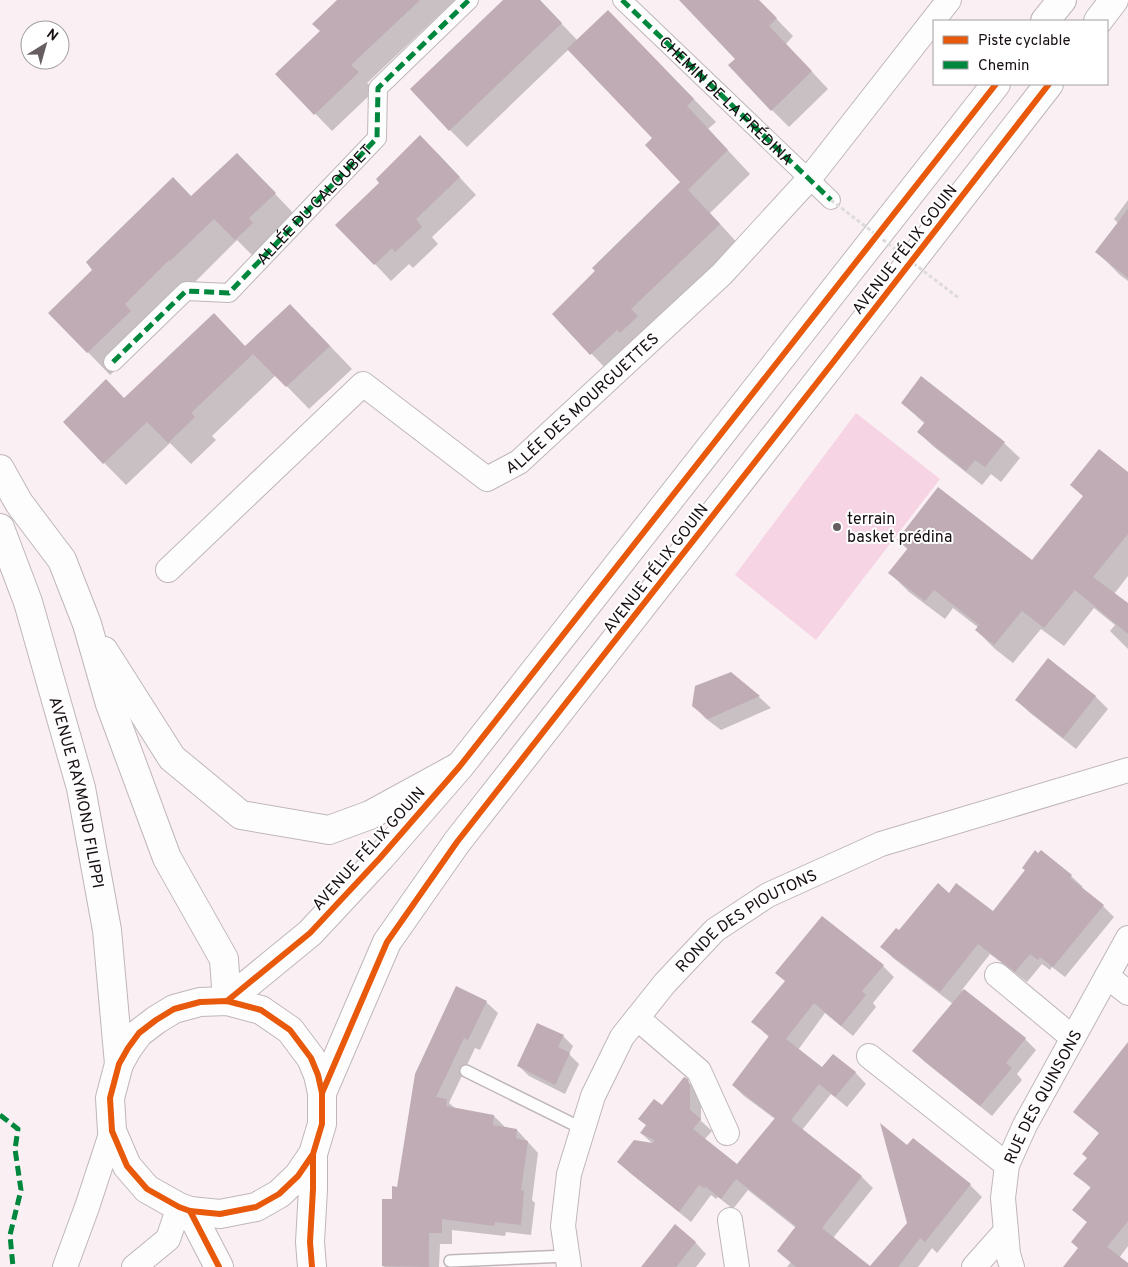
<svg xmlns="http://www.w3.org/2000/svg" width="1128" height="1267" viewBox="0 0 1128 1267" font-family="Overpass,sans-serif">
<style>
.green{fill:#f6d4e4}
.shadow{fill:#0003}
.building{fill:#bfacb5}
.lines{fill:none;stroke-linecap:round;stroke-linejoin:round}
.service-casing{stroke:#bfb6ba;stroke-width:14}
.pedestrian-casing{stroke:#bfb6ba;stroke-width:20}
.minor-casing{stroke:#bfb6ba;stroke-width:26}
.secondary-casing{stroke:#bfb6ba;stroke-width:30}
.primary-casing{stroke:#bfb6ba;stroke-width:30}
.service{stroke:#fefdfd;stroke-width:11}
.pedestrian{stroke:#fefdfd;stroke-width:18}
.minor{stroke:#fefdfd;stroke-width:24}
.secondary{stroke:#fefdfd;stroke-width:28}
.primary{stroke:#fefdfd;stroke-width:28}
.path-bridge{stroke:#dddbdb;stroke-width:3;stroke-dasharray:4 2.5;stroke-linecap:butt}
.quiet{stroke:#00873e;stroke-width:5;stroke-dasharray:10 5;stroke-linecap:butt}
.cycleway-casing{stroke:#fff;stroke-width:9}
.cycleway{stroke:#e8590c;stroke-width:6}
.poi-dot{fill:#665d61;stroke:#fff;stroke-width:2}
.labels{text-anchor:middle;stroke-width:4;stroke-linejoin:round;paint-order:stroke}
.street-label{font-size:16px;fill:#160e12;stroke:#fff}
.poi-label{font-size:16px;fill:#160e12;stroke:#fff;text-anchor:start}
</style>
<rect width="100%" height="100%" fill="#faf0f4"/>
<path class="green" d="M856,413l84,66 -124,161 -81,-65z"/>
<g class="shadow">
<path d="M339,0h116l-88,83 8,7 -43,41 -55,-57 44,-43z"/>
<path d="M505,0h34l39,41 53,-7 85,88 -8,7 42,45 -40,39 31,34 -127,130 -61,-63 129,-132 -28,-44 -85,-89 -102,98 -17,-17 -38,-41z"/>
<path d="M681,0h77l35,36 -7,8 42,45 -39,38 -17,-17 -35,-51z"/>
<path d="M437,153l39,42 -44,42 6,7 -25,24 -4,-4 -18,17 -16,-17 6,-81z"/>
<path d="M259,177l38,40 -39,44 -21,-21 -43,43 -2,-1 -46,45 7,7 -43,41 -60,-62 141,-116z"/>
<path d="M1128,200v81l-8,-6 -23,-23 21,-29 -4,-4z"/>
<path d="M312,327l40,42 -43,40 -33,-34 -64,61 4,4 -25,24 -21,-21 -44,42 -62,-63 61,-23 121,-52z"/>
<path d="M902,403l102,40 16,15 -19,24 -10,-8 -9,11 -48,-38 -16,-15 7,-8z"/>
<path d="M1128,473v103l-14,18 14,10v45l-18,-18 5,-6 -21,-17 -30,38 -23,-17 -28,34 -18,-14 -19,-19 3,-2 -26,-20 -8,11 -36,-27 -19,-19 18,-23 -10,-10 134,21 52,-64 -12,-12z"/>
<path d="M1048,659l48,38 12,12 -32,40 -47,-37 -12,-12z"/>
<path d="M731,674l28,23 12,11 -50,22 -16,-12 -12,-13z"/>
<path d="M1071,876l12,11 -2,1 22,18 11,11 -49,60 -13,-10 -2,3 -8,-6 -15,18 -37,-28 -28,36 63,49 11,11 -19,24 5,6 -30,36 -67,-54 -11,-11 39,-47 -60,-46 -11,-11 18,-15 49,-37 44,18z"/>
<path d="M883,966l11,11 -21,26 3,4 -23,29 -28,-23 -27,37 24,19 33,3 11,12 -19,23 -16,-13 -29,36 60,47 11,11 -40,50 37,29h-83l4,-5 5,-34 -48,-38 -15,19 -15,-12 -2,2 -5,-4 -20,27 -61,-49 -11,-11 34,-18 -12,-11 43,-55 15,14 2,6v23l11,10 -8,9 34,26 37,-47 -31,-23 -11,-11 37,-47 -17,-16z"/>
<path d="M486,1002l12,11 -18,37 -5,-2 -26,55 7,6 38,7 11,11 12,3 21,23 -6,47 3,3 -4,32 -25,-3 -1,4 -53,-6v14h-12l-1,23h-54l-2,-1 10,-65 5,-13 18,-114z"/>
<path d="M563,1036l10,10 -4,8 10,10 -14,30 -36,-18 -10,-10z"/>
<path d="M1128,1047v199l-9,12 9,7v2h-63l14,-18 9,-26 -14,-13 18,-21 -17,-15 13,-16 12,-24 -25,-22z"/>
<path d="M913,1140l57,45 12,12 -45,56 -5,-5 -14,19h-47l37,-44 -1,-77z"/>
<path d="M695,1242l11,12 -10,13h-50z"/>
</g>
<g class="building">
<path d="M337,0h83l-69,65 8,7 -45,43 -39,-41 45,-43 -8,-7z"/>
<path d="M503,0h37l22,23 -113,108 -39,-42z"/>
<path d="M679,0h80l18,18 -8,8 43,45 -41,40 -43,-46 7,-6z"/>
<path d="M608,10l86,89 -7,7 41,44 -40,40 32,34 -89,85 7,7 -18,17 -3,-3 -27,25 -38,-41 43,-43 -3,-3 88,-86 -35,-37 7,-7 -85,-89z"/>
<path d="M420,135l40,42 -44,42 6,8 -27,25 -3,-4 -18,17 -39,-40 44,-42 -3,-4z"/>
<path d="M237,153l39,40 -27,25 4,5 -18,17 -21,-21 -44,42 -1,-1 -44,44 6,7 -44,42 -39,-40 44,-43 -6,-8 87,-85 18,19z"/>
<path d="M1128,209v69l-33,-26z"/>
<path d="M290,304l40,42 -44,41 -35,-35 2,2 -62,59 4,4 -27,26 -21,-21 -44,42 -40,-42 43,-43 18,19 90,-85 31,33z"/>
<path d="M921,376l84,66 -20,25 -10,-7 -9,11 -49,-39 8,-10 -24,-19z"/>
<path d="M1099,449l29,23v62l-35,43 35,26v31l-53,-44 -31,38 -22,-17 -28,34 -19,-15 4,-5 -45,-35 -9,11 -37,-28 20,-25 -11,-8 41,-53 94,73 51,-64 -13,-11z"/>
<path d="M1048,658l48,38 -33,42 -48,-38z"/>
<path d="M731,672l29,24 -52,23 -16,-13 3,-20z"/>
<path d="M1035,850l3,3 3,-3 31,25 -2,3 34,27 -51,62 -13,-10 -2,3 -8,-6 -15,18 -37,-28 -38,48 -60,-45 16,-19 3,2 39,-47 11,10 7,-10 37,28 32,-41 -3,-2z"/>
<path d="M822,916l62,49 -22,26 4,4 -25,31 -27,-23 -28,36 36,28 11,-13 23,18 -21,25 -16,-13 -28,36 71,56 -40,52 48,38 37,-43 -27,-100 27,22 6,-7 58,46 -46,58 -5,-4 -22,29h-102l-19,-16 19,-25 -60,-47 -15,20 -15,-12 -2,1 -5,-3 -20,27 -62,-50 17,-22 19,3 1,-3 -14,-7 6,-8 -8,-6 16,-20 8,6 22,-28 4,2 2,7v24l11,9 -8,10 44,35 38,-46 -43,-33 37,-49 -18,-14 34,-41 -10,-8z"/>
<path d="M456,986l31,15 -19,39 -4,-2 -28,59 11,2 -1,7 48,9 -1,10 24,4 -1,9 12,3 -7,49 3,1 -3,34 -26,-3 -1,4 -52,-7v14h-13v34l-47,-1v-67h10v-13l5,1 18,-113z"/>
<path d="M964,989l62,49 -20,25 6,5 -32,38 -68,-55z"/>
<path d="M537,1023l27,12 -6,12 12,6 -15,32 -38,-19z"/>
<path d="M1128,1042v179l-21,26 21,16v4h-65l15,-19 -7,-6 16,-20 -15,-12 19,-23 -18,-13 14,-16 -5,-4 17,-21 -26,-21z"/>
<path d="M675,1224l21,18 -20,25h-35z"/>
</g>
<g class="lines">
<g class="service-casing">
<g id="service">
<path d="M466,1071l117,58"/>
<path d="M450,1261l117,-5"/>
</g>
</g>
<g class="pedestrian-casing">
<g id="pedestrian">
<path d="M622,0l209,200"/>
<path d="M113,362l73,-71 43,2 148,-155 1,-50 91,-88"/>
</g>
</g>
<g class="minor-casing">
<g id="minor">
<path id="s1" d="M168,570l195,-186 124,95 32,-17 203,-188 87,-95 140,-179"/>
<path d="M997,975l76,63"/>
<path d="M1107,976l21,17"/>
<path d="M637,1018l62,53 28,62"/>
<path d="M869,1056l138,109"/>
<path d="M730,1220l7,47"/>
<path d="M65,1267l22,-60 25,-76"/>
<path d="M134,1267l34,-28 11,-32"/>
<path id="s2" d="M569,1267l-6,-41 6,-52 24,-78 29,-59 43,-54 50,-53 53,-35 113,-51 247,-74"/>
<path d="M974,1267l32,-36"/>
<path id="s3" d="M1012,1267l-4,-13 -5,-56 4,-33 18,-40 103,-187"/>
</g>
</g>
<g class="secondary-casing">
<g id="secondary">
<path d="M0,469l19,34 43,57 25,64 23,80 57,154 57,101 3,42"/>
<path id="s4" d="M0,528l28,74 53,186 26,142 12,134"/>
<path d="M104,651l68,107 69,57 88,15 41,-15 88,-48"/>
</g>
</g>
<g class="primary-casing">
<g id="primary">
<path d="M1045,21l17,-21"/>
<path d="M1098,21l16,-21"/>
<path d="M227,1001l83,-68 70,-75 80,-92 536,-682"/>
<path d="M322,1093l65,-151 70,-100 377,-481 215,-277"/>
<path d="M190,1211l29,56"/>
<path d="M312,1267l-2,-25 3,-53v-35l9,-30v-31l-4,-18 -7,-17 -21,-28 -29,-20 -34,-9 -27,1 -26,7 -18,11 -17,13 -11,15 -9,16 -9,34 2,33 15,35 20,23 32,18 11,4 30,3 36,-7 23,-13 19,-18 15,-22"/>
</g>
</g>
<use href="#service" class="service"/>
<use href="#pedestrian" class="pedestrian"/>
<use href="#minor" class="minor"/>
<use href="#secondary" class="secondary"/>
<use href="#primary" class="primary"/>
<path class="path-bridge" d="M831,200l129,99"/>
<g class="quiet">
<path id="s5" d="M622,0l209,200"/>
<path id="s6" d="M113,362l73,-71 43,2 148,-155 1,-50 91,-88"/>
<path d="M0,1115l18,14 -3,20 6,41 -11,45 3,32"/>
</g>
<g class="cycleway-casing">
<g id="cycleway">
<path d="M227,1001l83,-68 70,-75 80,-92 536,-682"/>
<path d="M322,1093l65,-151 70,-100 377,-481 215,-277"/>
<path d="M190,1211l29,56"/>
<path d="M312,1267l-2,-25 3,-53v-35l9,-30v-31l-4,-18 -7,-17 -21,-28 -29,-20 -34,-9 -27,1 -26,7 -18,11 -17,13 -11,15 -9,16 -9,34 2,33 15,35 20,23 32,18 11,4 30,3 36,-7 23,-13 19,-18 15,-22"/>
</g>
</g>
<use href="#cycleway" class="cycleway"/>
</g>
<circle class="poi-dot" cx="837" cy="527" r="5"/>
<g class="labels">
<g class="street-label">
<text dy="6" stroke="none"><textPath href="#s5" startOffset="145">CHEMIN DE LA PRÉDINA</textPath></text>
<text dy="6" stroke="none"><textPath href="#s6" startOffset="268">ALLÉE DU GALOUBET</textPath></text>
<text transform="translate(904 249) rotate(-52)" y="6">AVENUE FÉLIX GOUIN</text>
<text dy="6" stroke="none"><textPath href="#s1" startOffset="548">ALLÉE DES MOURGUETTES</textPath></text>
<text transform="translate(655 568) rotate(-52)" y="6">AVENUE FÉLIX GOUIN</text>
<text dy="6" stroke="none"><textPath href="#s4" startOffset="276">AVENUE RAYMOND FILIPPI</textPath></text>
<text transform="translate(368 848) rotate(-48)" y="6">AVENUE FÉLIX GOUIN</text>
<text dy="6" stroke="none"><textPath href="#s2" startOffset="414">RONDE DES PIOUTONS</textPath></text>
<text dy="6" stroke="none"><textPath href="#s3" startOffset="180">RUE DES QUINSONS</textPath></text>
</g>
<g class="poi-label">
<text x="847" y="524">terrain<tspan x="847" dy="18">basket prédina</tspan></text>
</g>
</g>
<rect x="933" y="20" width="175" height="65" fill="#ffffff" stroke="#a29fa0"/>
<rect x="943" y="36" width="25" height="8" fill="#e8590c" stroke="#a29fa0"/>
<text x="978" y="45" font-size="15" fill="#160e12">Piste cyclable</text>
<rect x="943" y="61" width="25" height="8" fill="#00873e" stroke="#a29fa0"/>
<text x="978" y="70" font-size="15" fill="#160e12">Chemin</text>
<g transform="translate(45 45) rotate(37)"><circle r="24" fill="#ffffff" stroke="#a29fa0"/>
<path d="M0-4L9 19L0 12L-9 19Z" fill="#665d61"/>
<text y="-8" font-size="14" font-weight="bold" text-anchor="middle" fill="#160e12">N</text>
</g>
</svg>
